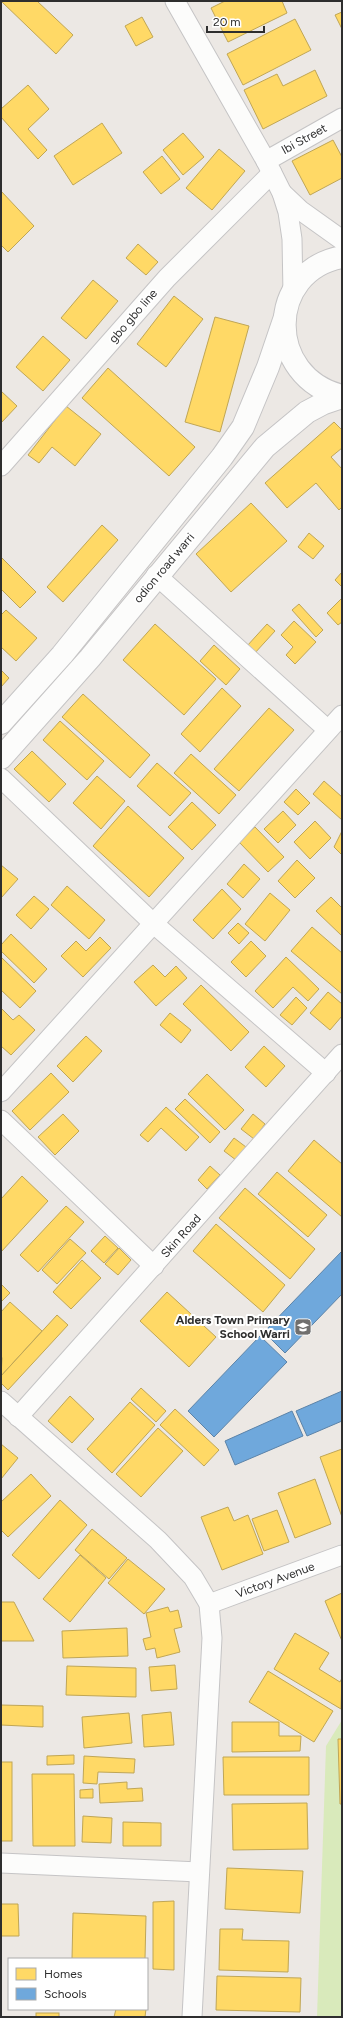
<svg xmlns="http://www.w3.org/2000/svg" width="343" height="2018" viewBox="0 0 343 2018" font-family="Figtree,sans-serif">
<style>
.pitch{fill:#d9eabb}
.homes{fill:#ffd966;stroke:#c0a655}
.schools{fill:#6fa8dc;stroke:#5c83a8}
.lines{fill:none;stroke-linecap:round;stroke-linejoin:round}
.minor-casing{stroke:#c5c4c5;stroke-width:21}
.secondary-casing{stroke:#c5c4c5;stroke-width:24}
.minor{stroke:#fcfcfb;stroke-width:19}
.secondary{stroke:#fcfcfb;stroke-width:22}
.labels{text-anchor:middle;stroke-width:4;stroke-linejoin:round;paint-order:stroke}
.street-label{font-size:12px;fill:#2e2e2e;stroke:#fff}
.poi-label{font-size:12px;font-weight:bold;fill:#2e2e2e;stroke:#fff;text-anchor:end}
</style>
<rect width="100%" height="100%" fill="#ece8e4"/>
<path class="pitch" d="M342,1720v297h-25l9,-271z"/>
<g class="homes">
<path d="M1,1h36l36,34 -17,19z"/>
<path d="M225,1h57l5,12 -59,29 -17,-34z"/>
<path d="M342,12v17l-7,-14z"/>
<path d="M142,17l11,20 -17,9 -11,-20z"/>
<path d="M295,19l16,31 -68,35 -16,-31z"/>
<path d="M315,70l12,26 -64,33 -19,-39 33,-16 6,12z"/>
<path d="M28,85l21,24 -21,20 19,21 -9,9 -37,-42v-8z"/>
<path d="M102,123l20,30 -49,32 -19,-29z"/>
<path d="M183,133l21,24 -21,18 -20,-25z"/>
<path d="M333,140l9,17v21l-32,17 -18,-34z"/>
<path d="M219,149l26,22 -33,39 -26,-22z"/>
<path d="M162,156l18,23 -19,15 -18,-22z"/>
<path d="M1,191l33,35 -26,26 -7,-7z"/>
<path d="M138,244l20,18 -12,13 -20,-17z"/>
<path d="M93,280l25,21 -32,38 -25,-21z"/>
<path d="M174,296l29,23 -37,48 -29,-23z"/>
<path d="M215,317l34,9 -29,106 -35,-10z"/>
<path d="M43,336l27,24 -27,31 -27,-24z"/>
<path d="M108,368l87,79 -26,29 -87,-78z"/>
<path d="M1,391l16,15 -16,17z"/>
<path d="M66,406l35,28 -26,32 -23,-19 -13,16 -11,-8z"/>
<path d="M334,422l8,8v18l-11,9 11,12v38l-3,3 -23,-27 -29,25 -22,-25z"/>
<path d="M251,503l36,38 -56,51 -35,-38z"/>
<path d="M102,525l16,15 -55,62 -16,-15z"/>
<path d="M309,533l15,13 -11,13 -15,-12z"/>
<path d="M1,557l35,35 -16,16 -19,-19z"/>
<path d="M342,572v15l-7,-7z"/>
<path d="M342,598v24l-4,3 -11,-12z"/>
<path d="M299,604l24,26 -7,7 -24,-27z"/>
<path d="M6,610l31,28 -21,23 -15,-14v-32z"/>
<path d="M294,621l22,21 -21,22 -9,-9 7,-8 -12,-12z"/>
<path d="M155,624l61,55 -32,36 -61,-55z"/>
<path d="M267,624l8,7 -21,23 -7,-8z"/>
<path d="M214,645l26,24 -14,16 -26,-24z"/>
<path d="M1,670l8,8 -8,9z"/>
<path d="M222,688l19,18 -41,46 -19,-18z"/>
<path d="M83,694l67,61 -20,23 -68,-61z"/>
<path d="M269,708l25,22 -55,61 -25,-22z"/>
<path d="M60,721l44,40 -17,19 -44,-40z"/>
<path d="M32,751l34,33 -17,18 -35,-33z"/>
<path d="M191,754l45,41 -17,19 -45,-41z"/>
<path d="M157,763l34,30 -21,23 -33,-30z"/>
<path d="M97,776l28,25 -24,28 -28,-26z"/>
<path d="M324,781l18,16v23l-29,-26z"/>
<path d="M296,789l14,14 -12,12 -14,-13z"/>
<path d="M192,802l24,23 -24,25 -24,-23z"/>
<path d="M128,806l56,52 -35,39 -56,-51z"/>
<path d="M283,811l13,14 -18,18 -14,-14z"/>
<path d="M315,821l16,17 -21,21 -16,-17z"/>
<path d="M255,827l29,30 -16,15 -29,-30z"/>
<path d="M342,831v24l-8,-8z"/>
<path d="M297,860l18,18 -20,20 -17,-17z"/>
<path d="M244,864l16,15 -17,19 -16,-14z"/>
<path d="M1,865l17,14 -17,19z"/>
<path d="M67,886l38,34 -16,19 -38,-34z"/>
<path d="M222,889l19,20 -28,30 -20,-19z"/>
<path d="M270,893l20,17 -25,31 -20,-17z"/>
<path d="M34,896l15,13 -18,20 -15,-14z"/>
<path d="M331,897l11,11v28l-26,-25z"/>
<path d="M238,923l11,10 -10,11 -11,-11z"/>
<path d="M312,927l30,26v41l-51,-43z"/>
<path d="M11,934l36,35 -13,14 -33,-32v-6z"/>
<path d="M100,937l11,11 -28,29 -22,-21 15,-15 10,10z"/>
<path d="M251,941l15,15 -20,21 -15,-15z"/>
<path d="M1,957l35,34 -16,17 -19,-18z"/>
<path d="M286,957l33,32 -11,12 -15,-14 -20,21 -18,-17z"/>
<path d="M153,965l12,12 11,-11 11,12 -31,28 -22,-24z"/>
<path d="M201,985l48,47 -18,19 -48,-47z"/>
<path d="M328,992l14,12v12l-12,14 -20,-17z"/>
<path d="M296,997l11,11 -15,17 -12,-10z"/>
<path d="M1,1008l12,12 6,-5 16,15 -24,25 -10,-9z"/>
<path d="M170,1013l21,17 -10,13 -21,-18z"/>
<path d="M86,1036l16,15 -29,31 -16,-16z"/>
<path d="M264,1046l21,20 -19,21 -21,-20z"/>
<path d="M51,1073l18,19 -39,38 -18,-19z"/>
<path d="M207,1074l37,36 -19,20 -37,-36z"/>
<path d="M185,1099l35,33 -10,11 -35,-34z"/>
<path d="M166,1107l33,30 -13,14 -25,-23 -13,14 -8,-7z"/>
<path d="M63,1114l16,17 -24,24 -17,-18z"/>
<path d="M253,1114l12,10 -11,15 -13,-10z"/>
<path d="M234,1138l12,9 -10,13 -12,-9z"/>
<path d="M314,1140l28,24v53l-54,-46z"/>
<path d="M210,1166l10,9 -13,14 -9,-9z"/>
<path d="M277,1172l50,43 -19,22 -50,-43z"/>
<path d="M22,1176l26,25 -47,51v-53z"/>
<path d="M245,1188l70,61 -25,30 -71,-61z"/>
<path d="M66,1206l18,16 -46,50 -18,-17z"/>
<path d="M216,1224l69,61 -22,27 -70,-61z"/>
<path d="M105,1236l13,12 -14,15 -13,-12z"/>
<path d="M70,1239l16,14 -29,31 -15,-14z"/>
<path d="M119,1248l12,12 -13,15 -13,-11z"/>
<path d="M82,1260l19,18 -30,31 -18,-17z"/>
<path d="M1,1284l9,9 -9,9z"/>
<path d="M167,1292l49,45 -27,30 -49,-46z"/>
<path d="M10,1302l32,29 -41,45 1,-18 -1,-2v-44z"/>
<path d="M57,1315l11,10 -60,65 -7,-7v-7z"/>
<path d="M141,1388l25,23 -10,11 -25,-23z"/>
<path d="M70,1396l24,23 -22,24 -24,-22z"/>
<path d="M130,1402l25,23 -43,48 -25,-24z"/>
<path d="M175,1409l44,41 -15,16 -44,-41z"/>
<path d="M158,1428l25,23 -42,46 -25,-23z"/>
<path d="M1,1444l17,14 -17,21z"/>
<path d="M342,1449v68l-22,-60z"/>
<path d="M31,1474l20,22 -43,41 -7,-7v-28z"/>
<path d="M315,1479l16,45 -36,14 -17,-45z"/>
<path d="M60,1500l27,25 -48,54 -27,-24z"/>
<path d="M228,1507l6,14 14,-6 15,39 -41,16 -21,-53z"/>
<path d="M277,1510l12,32 -25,9 -12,-32z"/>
<path d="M92,1529l35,29 -18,21 -34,-29z"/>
<path d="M80,1555l26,23 -36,44 -27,-23z"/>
<path d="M128,1559l37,30 -21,25 -36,-31z"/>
<path d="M342,1593v48l-17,-40z"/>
<path d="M1,1602h13l20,39h-33z"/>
<path d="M168,1607l2,5 8,-2 4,17 -8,2 6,23 -23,6 -2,-10 -9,2 -3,-11 8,-2 -5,-24z"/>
<path d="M127,1628l1,28 -65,2 -1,-27z"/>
<path d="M295,1633l34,20 -10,16 21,13 2,-4 -1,31 -67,-40z"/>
<path d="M175,1665l2,24 -26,2 -2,-24z"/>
<path d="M67,1666l69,2v29l-70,-2z"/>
<path d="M268,1671l65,40 -19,31 -65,-40z"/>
<path d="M1,1705l42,1v21l-42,-2z"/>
<path d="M171,1712l3,33 -30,2 -2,-32z"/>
<path d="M129,1713l3,30 -48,5 -2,-31z"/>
<path d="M232,1722h47v14h22l-1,15 -68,1z"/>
<path d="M338,1739h4v65h-2z"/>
<path d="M74,1755v9l-27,1v-9z"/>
<path d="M84,1756l51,3 -1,14 -36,-1 -1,12 -14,-1z"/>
<path d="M223,1757h86v38h-85z"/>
<rect x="1" y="1762" width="11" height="79"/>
<path d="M32,1774h42l1,72h-42z"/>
<path d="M127,1782v7l15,-1 1,13 -43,2 -1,-19z"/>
<path d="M93,1789v9h-13v-8z"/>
<path d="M307,1803l1,46 -75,1 -1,-46z"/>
<path d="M83,1816l29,2 -1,25 -29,-1z"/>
<path d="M123,1822l38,1v23h-38z"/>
<path d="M227,1868l76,3 -3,42 -75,-4z"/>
<path d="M174,1901v69l-21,-1v-67z"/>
<path d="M1,1904h17l1,32h-18z"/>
<path d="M73,1913l73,3 -1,43h-73z"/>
<path d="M220,1929h23l-1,11 47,1 -1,31 -69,-2z"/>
<path d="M217,1976l84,2 -1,34 -84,-2z"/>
<path d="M116,2009h30l-1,8h-31z"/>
<rect x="36" y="2013" width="23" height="4"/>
</g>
<g class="schools">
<path d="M342,1251v43l-57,59 -21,-21z"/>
<path d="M260,1336l27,26 -73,75 -26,-26z"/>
<path d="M342,1391v30l-35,15 -11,-25z"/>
<path d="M292,1411l11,25 -68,29 -10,-24z"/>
</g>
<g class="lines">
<g class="minor-casing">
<g id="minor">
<path d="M175,1l91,160 16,32 6,19 4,27 1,54"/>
<path d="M266,161l76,-43"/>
<path d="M282,193l18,17 42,30"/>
<path d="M1,466l166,-188 105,-105"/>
<path d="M156,575l172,155"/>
<path d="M1,778l153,146 172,149"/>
<path d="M1,1092l341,-377"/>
<path d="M1,1120l153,146"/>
<path d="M1,1401l157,139 35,37 16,27 3,34 -20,379"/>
<path d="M18,1417l324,-363"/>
<path d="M209,1604l133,-49"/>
<path d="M1,1863l198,9"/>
</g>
</g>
<g class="secondary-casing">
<g id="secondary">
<path d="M342,257c-76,14 -77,120 0,139"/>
<path d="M1,723l61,-68 160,-198 21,-30 25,-60 17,-50"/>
<path d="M1,758l89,-100 175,-211 42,-35 17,-9 18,-6"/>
</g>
</g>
<use href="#minor" class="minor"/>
<use href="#secondary" class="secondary"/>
</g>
<defs>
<g id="school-square" transform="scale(0.9)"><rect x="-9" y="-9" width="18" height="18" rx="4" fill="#706f6e" stroke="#fff"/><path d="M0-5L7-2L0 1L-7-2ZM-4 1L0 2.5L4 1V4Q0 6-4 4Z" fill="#fff"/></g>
</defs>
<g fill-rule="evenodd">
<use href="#school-square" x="303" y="1327"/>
</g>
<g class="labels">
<g class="street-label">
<text transform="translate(304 139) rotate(-29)" y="4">Ibi Street</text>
<text transform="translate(133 316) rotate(-49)" y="4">gbo gbo line</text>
<text transform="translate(164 568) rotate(-50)" y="4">odion road warri</text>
<text transform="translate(181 1236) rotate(-48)" y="4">Skin Road</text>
<text transform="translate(275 1580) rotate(-20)" y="4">Victory Avenue</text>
</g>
<g class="poi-label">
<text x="290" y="1324">Alders Town Primary<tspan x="290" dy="14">School Warri</tspan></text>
</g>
</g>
<rect width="343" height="2018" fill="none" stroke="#2e2e2e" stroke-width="4"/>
<rect x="8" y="1958" width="140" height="52" fill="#ffffff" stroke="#ababab"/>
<rect x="16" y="1968" width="20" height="12" fill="#ffd966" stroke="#ababab"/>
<text x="44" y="1978" font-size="12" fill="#2e2e2e">Homes</text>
<rect x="16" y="1988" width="20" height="12" fill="#6fa8dc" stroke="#ababab"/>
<text x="44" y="1998" font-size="12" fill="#2e2e2e">Schools</text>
<path d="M207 26v6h57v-6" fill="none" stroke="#2e2e2e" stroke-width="2"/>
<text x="213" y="26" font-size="12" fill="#2e2e2e" stroke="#ffffff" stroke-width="3" paint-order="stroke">20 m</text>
</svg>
